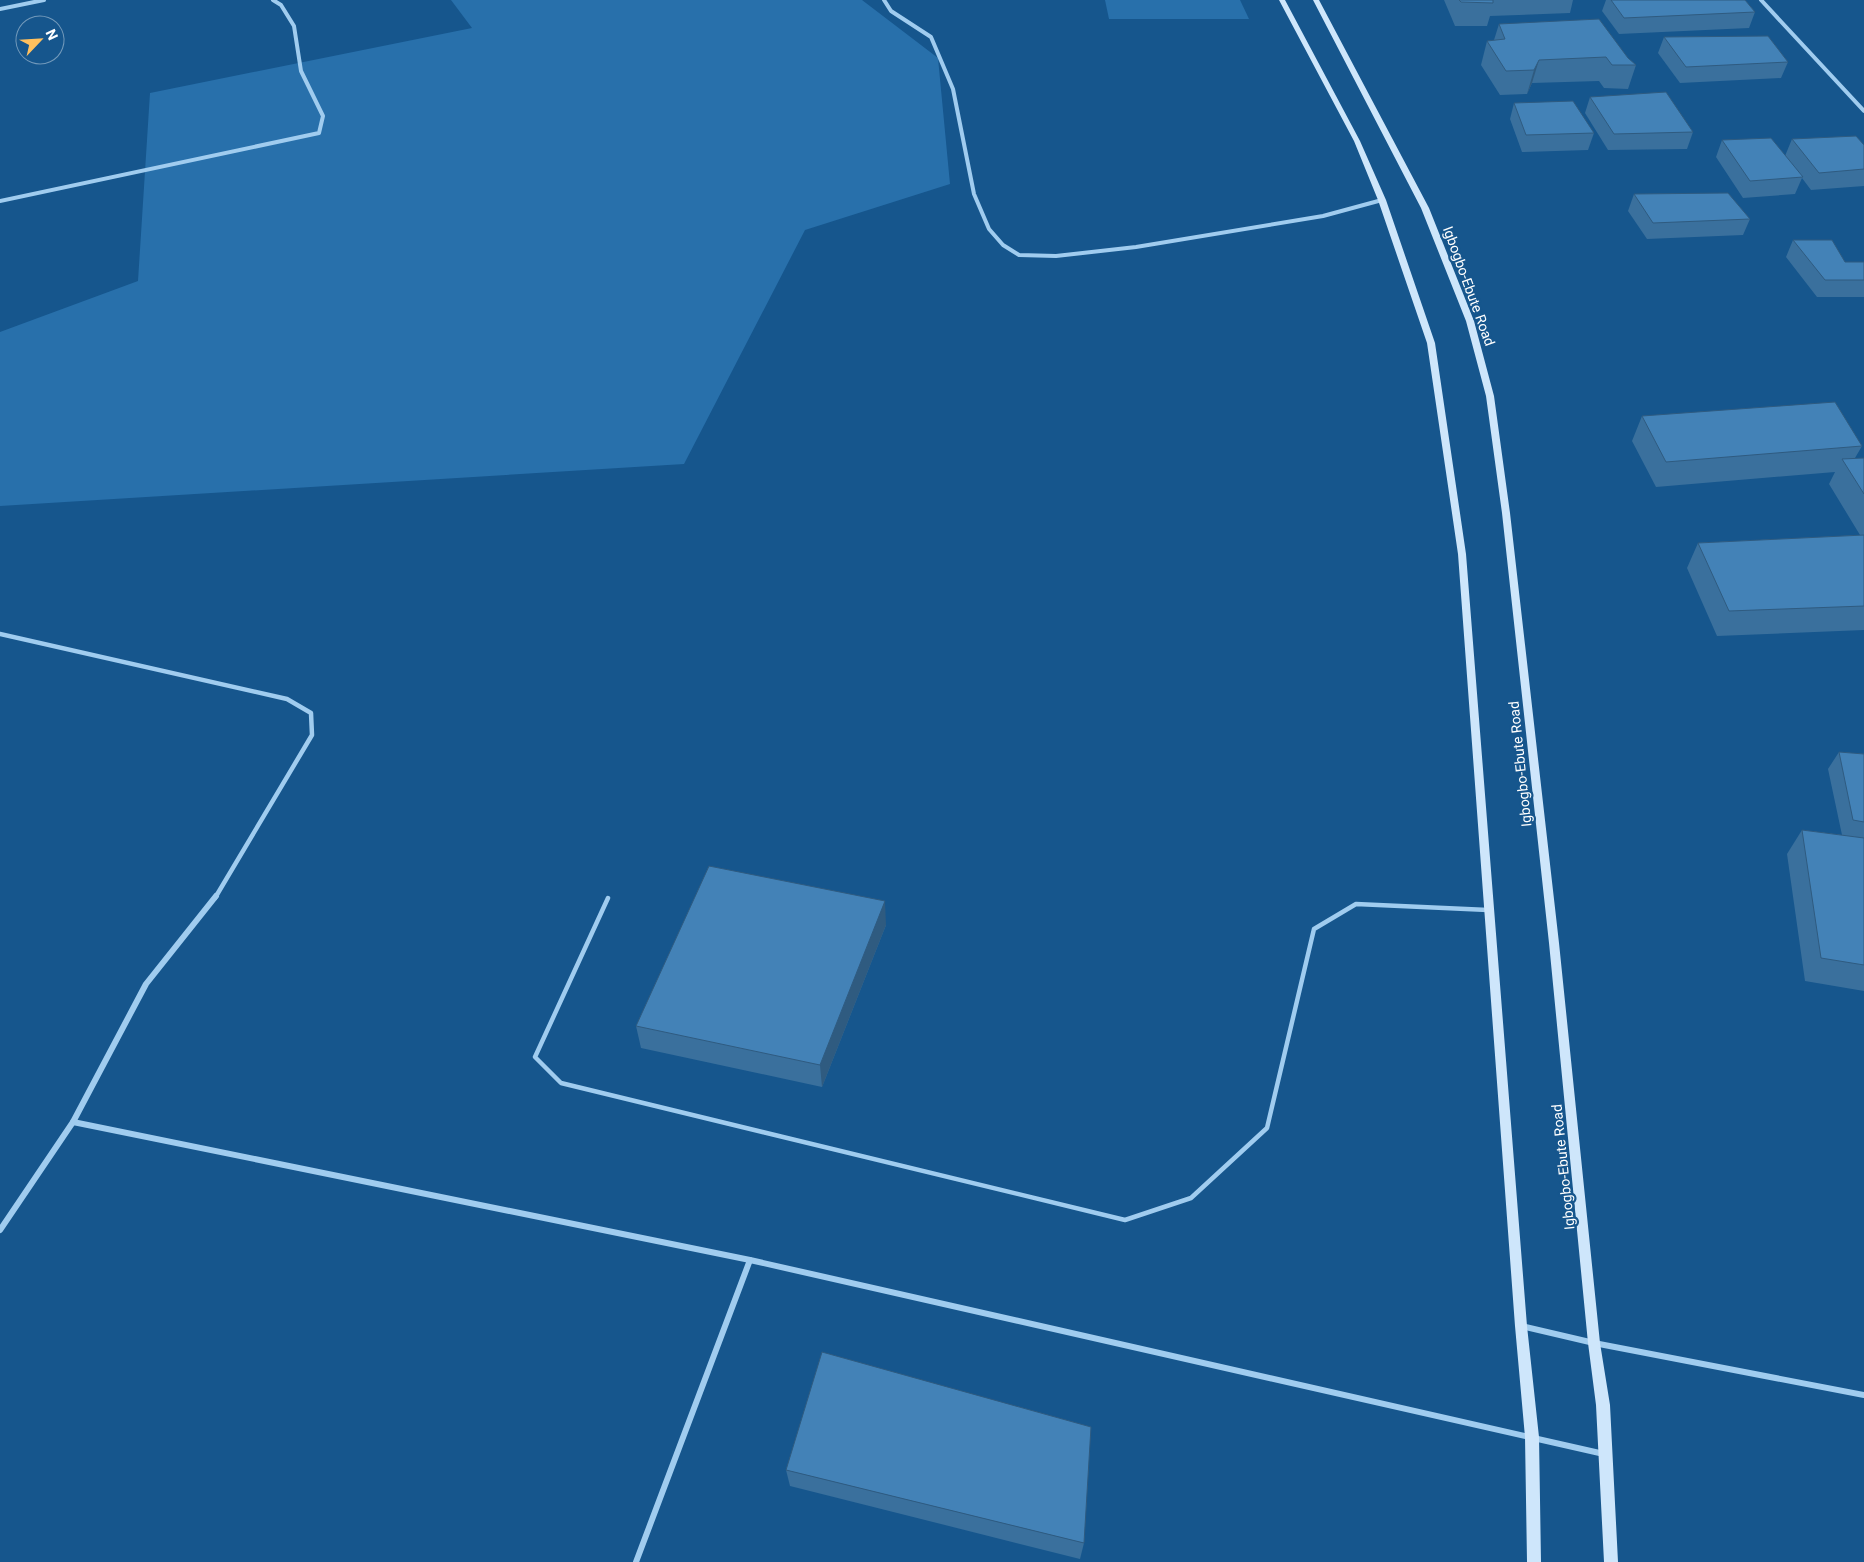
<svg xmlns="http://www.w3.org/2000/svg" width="1864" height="1562" viewBox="0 0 1864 1562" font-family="Roboto,sans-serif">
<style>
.green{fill:#2870ab}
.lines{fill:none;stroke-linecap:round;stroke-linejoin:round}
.service{stroke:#a0ccef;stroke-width:4.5}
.minor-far2{stroke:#a0ccef;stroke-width:4}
.minor-far1{stroke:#a0ccef;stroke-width:4.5}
.minor{stroke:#a0ccef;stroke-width:6}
.secondary{fill:#cee6fb;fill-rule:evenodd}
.wall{fill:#3a709d}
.shaded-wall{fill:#2f5b80}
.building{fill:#4382b7;stroke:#2f5b80}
.labels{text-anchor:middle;stroke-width:4.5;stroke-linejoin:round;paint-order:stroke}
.street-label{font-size:14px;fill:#fff;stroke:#16568d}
</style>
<rect width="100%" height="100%" fill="#16568d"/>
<g class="green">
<path d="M451,0h411l76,58 12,126 -145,46 -121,234 -684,42v-174l138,-51 12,-188 322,-65z"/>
<path d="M1105,0h135l9,19h-140z"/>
</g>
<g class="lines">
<path class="service" d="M608,898l-73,159 26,26 564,137 66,-22 76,-70 47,-199 42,-25 132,6"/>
<g class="minor-far2">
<path d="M884,0l7,11 40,26 22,52 21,105 15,35 14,16 16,10 37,1 80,-9 187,-31 59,-16"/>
<path d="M1761,0l103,111"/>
<path d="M0,9l44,-9"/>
<path d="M0,201l319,-68 4,-17 -22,-45 -7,-45 -13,-21 -8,-5"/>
</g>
<path class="minor-far1" d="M0,634l287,65 24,14 1,22 -97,163"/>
<g class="minor">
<path d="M73,1122l677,138 854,194"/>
<path d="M0,1230l73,-108 73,-138 70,-88"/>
<path d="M1521,1326l73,17 270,52"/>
<path d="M636,1562l114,-302"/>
</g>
<g class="secondary">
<path d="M1279,0h6l75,141 26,59 49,143 31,211 61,772 12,111 2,125h-14l-2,-125 -10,-111 -57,-772 -31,-211 -49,-143 -24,-59z"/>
<path d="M1313,0h6l110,208 45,113 20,75 16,117 49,430 41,400 10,62 8,157h-14l-8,-157 -8,-62 -39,-400 -47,-430 -16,-117 -20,-75 -45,-113z"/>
</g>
</g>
<g class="wall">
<path d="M1444,0h129l-3,13 -80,3 -3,10h-32z"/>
<path d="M1606,0h139l10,12 -6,16 -130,6 -17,-23z"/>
<path d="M1499,24l129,34 8,7 -8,24 -24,-1 -5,-7 -67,2 -5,11 -27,1 -19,-30 6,-24 7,-1z"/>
<path d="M1664,37l124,25 -7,16 -101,5 -22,-30z"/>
<path d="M1590,97l103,35 -6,17 -79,1 -23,-37z"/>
<path d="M1514,103l80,30 -6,17 -66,2 -12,-33z"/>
<path d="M1792,139l72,6v41l-53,4 -9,-12 -7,16 -52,4 -27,-41 6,-17 63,16z"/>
<path d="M1634,194l116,25 -7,16 -96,4 -19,-28z"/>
<path d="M1793,240l52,22h19v35h-47l-31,-40z"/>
<path d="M1642,416l220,30 -7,12h9v172l-147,6 -30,-68 11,-25 162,-8 -31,-51 6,-12 -179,15 -24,-46z"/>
<path d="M1839,752l25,2v237l-59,-10 -18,-127 15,-24 40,5 -14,-66z"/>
<path d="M886,925l-64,162 -181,-39 -5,-22z"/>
<path d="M786,1470l298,73 -4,16 -290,-73z"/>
</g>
<g class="shaded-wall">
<path d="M1539,60l-7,23 -5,11 7,-24z"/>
<path d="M885,901l1,24 -64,162 -2,-22z"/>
</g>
<g class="building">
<path d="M1459,0h34v3l-32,-1z"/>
<path d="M1611,0h134l10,12 -131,6z"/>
<path d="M1599,19l29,39 8,7h-24l-6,-8 -67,3 -5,10 -28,1 -19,-30 18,-2 -6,-15z"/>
<path d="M1768,36l20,26 -102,5 -22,-30z"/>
<path d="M1666,92l27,40 -79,2 -24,-37z"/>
<path d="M1573,101l21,32 -68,2 -12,-32z"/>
<path d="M1856,136l8,9v24l-45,4 -27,-34z"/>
<path d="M1771,138l32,39 -53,4 -28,-41z"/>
<path d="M1728,193l22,26 -97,4 -19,-29z"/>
<path d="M1793,240h39l13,22h19v18h-39z"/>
<path d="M1835,402l27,44 -196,16 -24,-46z"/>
<path d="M1864,458v36l-22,-35z"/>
<path d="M1864,535v71l-135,5 -31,-68z"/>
<path d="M1839,752l25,2v68l-11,-2z"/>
<path d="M1802,830l62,8v127l-43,-7z"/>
<path d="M709,866l176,35 -65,164 -184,-39z"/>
<path d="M822,1352l269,75 -7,116 -298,-73z"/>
</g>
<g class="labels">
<g class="street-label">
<text transform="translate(1469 286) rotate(70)" y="5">Igbogbo-Ebute Road</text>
<text transform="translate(1520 764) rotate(-96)" y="5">Igbogbo-Ebute Road</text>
<text transform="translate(1563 1167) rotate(-96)" y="5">Igbogbo-Ebute Road</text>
</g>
</g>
<g transform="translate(40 40) rotate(65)"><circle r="24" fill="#16568d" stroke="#739abb"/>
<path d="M0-4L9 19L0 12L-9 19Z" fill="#ffc05e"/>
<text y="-8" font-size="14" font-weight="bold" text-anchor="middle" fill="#ffffff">N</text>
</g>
</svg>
